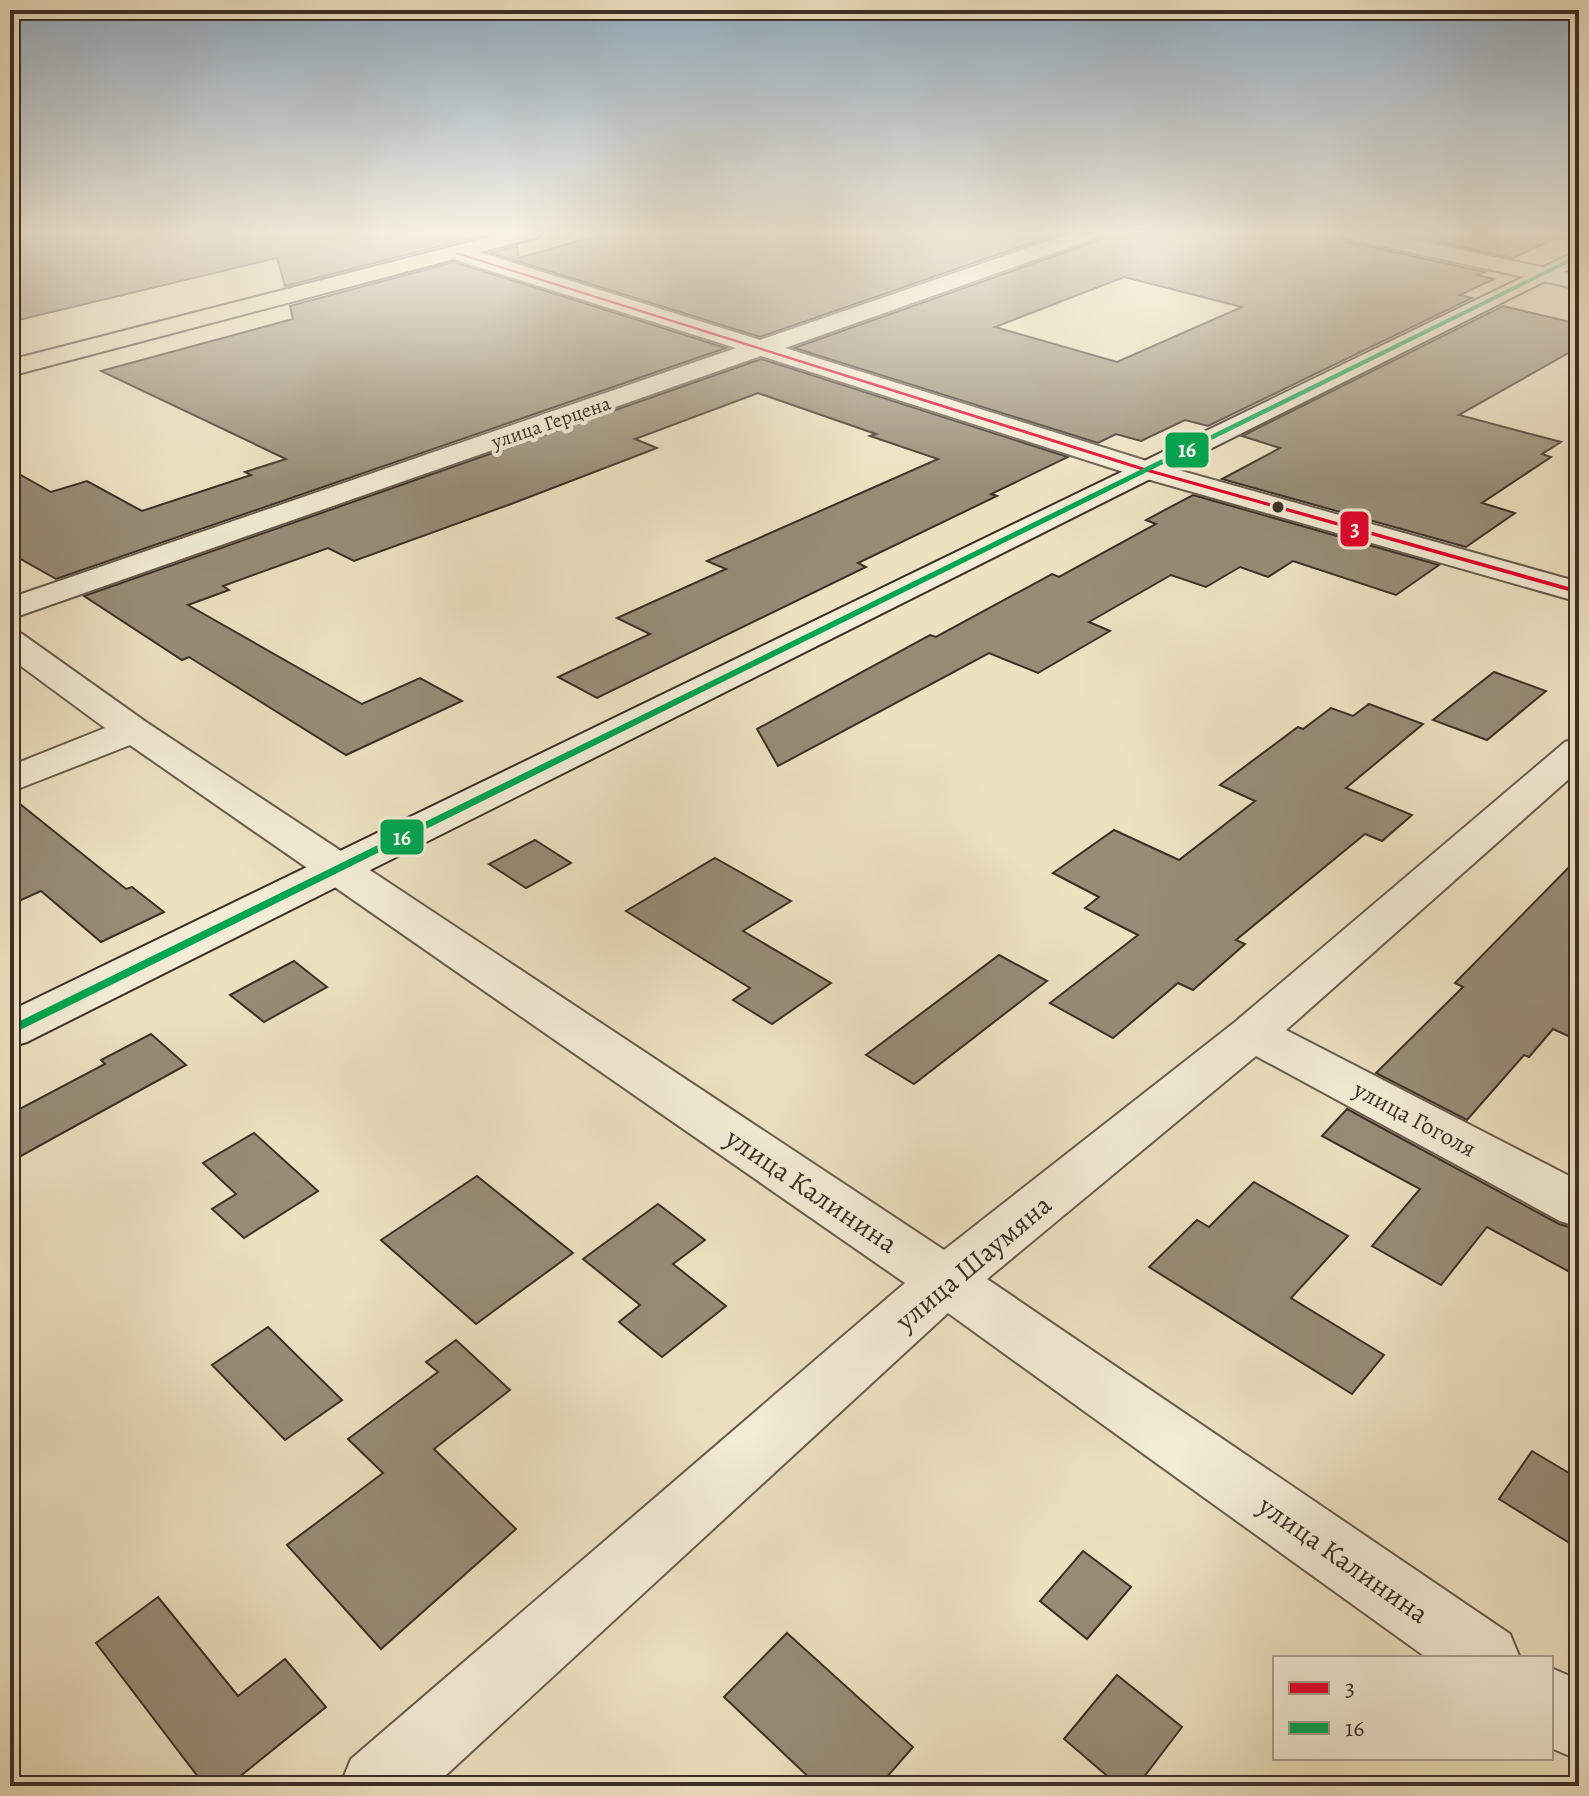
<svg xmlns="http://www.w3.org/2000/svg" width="1589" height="1796" viewBox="0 0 1589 1796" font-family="Alegreya,serif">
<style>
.building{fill:#988c77;stroke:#3c2f28;stroke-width:2;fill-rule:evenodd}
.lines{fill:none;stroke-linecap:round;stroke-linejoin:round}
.lane-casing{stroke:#685c4e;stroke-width:4}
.street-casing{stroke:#685c4e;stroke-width:4}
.secondary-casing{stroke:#3c2f28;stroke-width:4}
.primary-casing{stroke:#3c2f28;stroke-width:4}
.lane{fill:#f3ecd6;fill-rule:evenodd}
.street{fill:#f3ecd6;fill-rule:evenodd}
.secondary{fill:#f3ecd6;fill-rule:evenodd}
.primary{fill:#ede1c0;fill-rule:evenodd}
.bus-1-casing{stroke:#f3ecd6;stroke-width:6}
.bus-2-casing{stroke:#f3ecd6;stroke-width:6}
.bus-1{fill:#e4002b;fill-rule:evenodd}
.bus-2{fill:#00a651;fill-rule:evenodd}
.bus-dot{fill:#3c2f28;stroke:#f3ecd6;stroke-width:3}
.labels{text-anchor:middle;stroke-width:8;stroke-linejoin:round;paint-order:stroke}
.far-street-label{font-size:20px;fill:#3c2f28;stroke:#f3ecd6}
.street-label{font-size:24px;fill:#3c2f28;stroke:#f3ecd6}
.near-street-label{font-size:28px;fill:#3c2f28;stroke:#f3ecd6}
.line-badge{stroke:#f3ecd6;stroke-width:3}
.badge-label{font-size:22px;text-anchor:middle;font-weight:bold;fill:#fff}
</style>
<rect width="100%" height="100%" fill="#ede1c0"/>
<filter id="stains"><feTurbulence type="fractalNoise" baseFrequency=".0025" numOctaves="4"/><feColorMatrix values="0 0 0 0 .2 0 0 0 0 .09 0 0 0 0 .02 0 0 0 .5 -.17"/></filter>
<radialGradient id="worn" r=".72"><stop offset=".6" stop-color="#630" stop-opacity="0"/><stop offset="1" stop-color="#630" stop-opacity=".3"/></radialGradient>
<g class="building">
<path d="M10,233h481l-206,53 -8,-28 -267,64z"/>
<path d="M607,233h453l-300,104 -269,-84 26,-7 1,12z"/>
<path d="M1105,233h231l12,9 137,30 -8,3 17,4 -34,16 12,3 -264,128 -23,-6 -44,21 -25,-7 -18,9 -304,-95 306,-108zM1124,277l118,30 -125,55 -122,-35z"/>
<path d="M1398,233h142l14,6 -41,19z"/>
<path d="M454,262l272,86 -670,231 -46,-26v-84l41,23 36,-11 55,30 109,-36 -6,-3 41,-13 -185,-88 192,-52 -3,-13z"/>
<path d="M1503,306l76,18v23l-120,68 102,27 -19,12 9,3 -69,46 33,10 -49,34 -244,-68 58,-31 -38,-12z"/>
<path d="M761,359l307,98 -77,37 6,2 -139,67 8,4 -269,131 -39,-21 92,-43 -33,-16 109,-49 -19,-8 231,-102 -68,-23 6,-2 -118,-41 -123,46 22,9 -146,56 -157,57 -26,-13 -105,38 6,4 -41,15 174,99 58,-26 42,23 -116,54 -157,-98 -7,3 -98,-64z"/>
<path d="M1193,495l246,70 -43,30 -103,-34 -25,16 -28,-10 -34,20 -35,-12 -82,47 21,9 -72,42 -49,-20 -211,113 -21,-37 173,-94 6,2 116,-63 7,3 97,-53 -10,-4z"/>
<path d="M1494,672l52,19 -59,49 -54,-20z"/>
<path d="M1369,704l54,20 -77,64 66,27 -30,26 -17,-7 -129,106 9,4 -52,46 -15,-7 -65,55 -63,-35 88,-68 -53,-27 14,-11 -46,-24 61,-43 65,30 76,-59 -35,-16 78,-58 5,2 28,-21 22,8z"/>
<path d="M10,796l116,93 6,-2 32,25 -63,30 -60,-51 -31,14z"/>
<path d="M535,840l36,23 -45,25 -37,-24z"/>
<path d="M1579,857v184l-26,-12 -24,28 -5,-2 -57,65 -91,-47 87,-86 -8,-4z"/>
<path d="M715,858l76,43 -48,30 88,52 -59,41 -39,-24 17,-12 -124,-77z"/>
<path d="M999,955l48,26 -133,103 -48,-29z"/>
<path d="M294,961l33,26 -63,35 -34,-27z"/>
<path d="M151,1034l35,31 -176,97v-48l95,-50 -4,-4z"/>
<path d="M1347,1109l212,115 20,6v47l-92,-50 -46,58 -69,-39 48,-57 -98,-53z"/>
<path d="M254,1133l64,58 -74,47 -32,-29 24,-15 -33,-31z"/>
<path d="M477,1176l96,77 -97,71 -95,-84z"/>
<path d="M1254,1182l94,54 -57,62 93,57 -32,39 -203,-127 48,-47 12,7z"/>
<path d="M658,1204l47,36 -32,24 53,42 -64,51 -43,-35 21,-17 -57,-46z"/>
<path d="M268,1327l74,73 -57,40 -73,-75z"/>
<path d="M456,1340l54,50 -76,59 82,80 -135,120 -94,-104 96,-72 -35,-34 90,-67 -12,-10z"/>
<path d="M1532,1451l47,28v70l-80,-50z"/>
<path d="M1083,1551l48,36 -44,52 -47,-38z"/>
<path d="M158,1597l80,99 47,-37 41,48 -98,79h-23l-109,-143z"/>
<path d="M787,1633l126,114 -34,39h-61l-94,-89z"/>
<path d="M1117,1675l65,52 -45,59h-18l-55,-47z"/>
</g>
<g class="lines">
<g class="lane-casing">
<path id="lane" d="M1543,233l36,3v6z"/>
</g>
<g class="street-casing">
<g id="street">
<path d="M1071,233h31l-3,4 -314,111 368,115 426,119v20l-446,-127 -372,-119 -751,263v-21l726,-250 -286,-90 -3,-5 3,-5h16l294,92z"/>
<path d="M1339,233h42l198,42v14l-230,-50z"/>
<path d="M10,631l12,3 124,88 798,528 291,-228 330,-280 14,-4v32l-293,260 293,151v46l-19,-6 -304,-165 -269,223 523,355 10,24h-93l-479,-345 -514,473h-94l11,-27 554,-476 -775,-538 -120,47v-26l95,-38 -95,-70z"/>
<path d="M1551,1668l28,12v80l-28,-12z"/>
</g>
</g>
<g class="secondary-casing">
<path id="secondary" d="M1579,250v14l-1552,778 -17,5v-36z"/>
</g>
<g class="primary-casing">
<path id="primary" d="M505,233h36l-3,4 -528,139v-16z"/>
</g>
<use href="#lane" class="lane"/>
<use href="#street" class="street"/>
<use href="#secondary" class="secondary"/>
<use href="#primary" class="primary"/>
<g class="bus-1-casing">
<path id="bus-1" d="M456,252l689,216 434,122v4l-438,-124 -685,-216z"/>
</g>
<g class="bus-2-casing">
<path id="bus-2" d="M1577,255h2v3l-1569,777v-9z"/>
</g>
<use href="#bus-1" class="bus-1"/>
<use href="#bus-2" class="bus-2"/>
</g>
<linearGradient id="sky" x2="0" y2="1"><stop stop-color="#92aec3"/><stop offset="0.48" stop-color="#f7f2e3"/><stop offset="1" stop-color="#f7f2e3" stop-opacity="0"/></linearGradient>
<rect width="1589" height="485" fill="url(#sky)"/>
<circle class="bus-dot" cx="1278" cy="507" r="7"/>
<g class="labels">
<g class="far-street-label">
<text transform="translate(551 422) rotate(-19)" y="7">улица Герцена</text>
</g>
<g class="street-label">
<text transform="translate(1415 1119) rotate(28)" y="8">улица Гоголя</text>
</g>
<g class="near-street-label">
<text transform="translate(812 1190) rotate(34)" y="10">улица Калинина</text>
<text transform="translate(973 1262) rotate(-40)" y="10">улица Шаумяна</text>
<text transform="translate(1344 1559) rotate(35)" y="10">улица Калинина</text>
</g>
</g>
<g class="line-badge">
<rect x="1164" y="431" width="46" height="38" rx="8" fill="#00a651"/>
<rect x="1339" y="510" width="31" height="38" rx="8" fill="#e4002b"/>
<rect x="379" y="818" width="46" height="38" rx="8" fill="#00a651"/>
</g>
<g class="badge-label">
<text x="1187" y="457">16</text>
<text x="1355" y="536">3</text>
<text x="402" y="845">16</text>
</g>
<rect width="1589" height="1796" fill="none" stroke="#ede1c0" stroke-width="40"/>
<rect x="12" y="12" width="1565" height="1772" fill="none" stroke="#3c2f28" stroke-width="4"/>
<rect x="20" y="20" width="1549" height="1756" fill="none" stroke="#3c2f28" stroke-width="2"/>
<rect x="1273" y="1656" width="280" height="104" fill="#f3ecd6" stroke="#aaa090" stroke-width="2"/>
<rect x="1289" y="1682" width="40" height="12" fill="#e4002b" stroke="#aaa090" stroke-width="2"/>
<text x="1345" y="1696" font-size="24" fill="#3c2f28">3</text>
<rect x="1289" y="1722" width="40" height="12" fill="#00a651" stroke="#aaa090" stroke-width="2"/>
<text x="1345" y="1736" font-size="24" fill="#3c2f28">16</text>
<rect width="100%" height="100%" filter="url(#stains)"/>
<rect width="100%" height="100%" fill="url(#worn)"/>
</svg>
